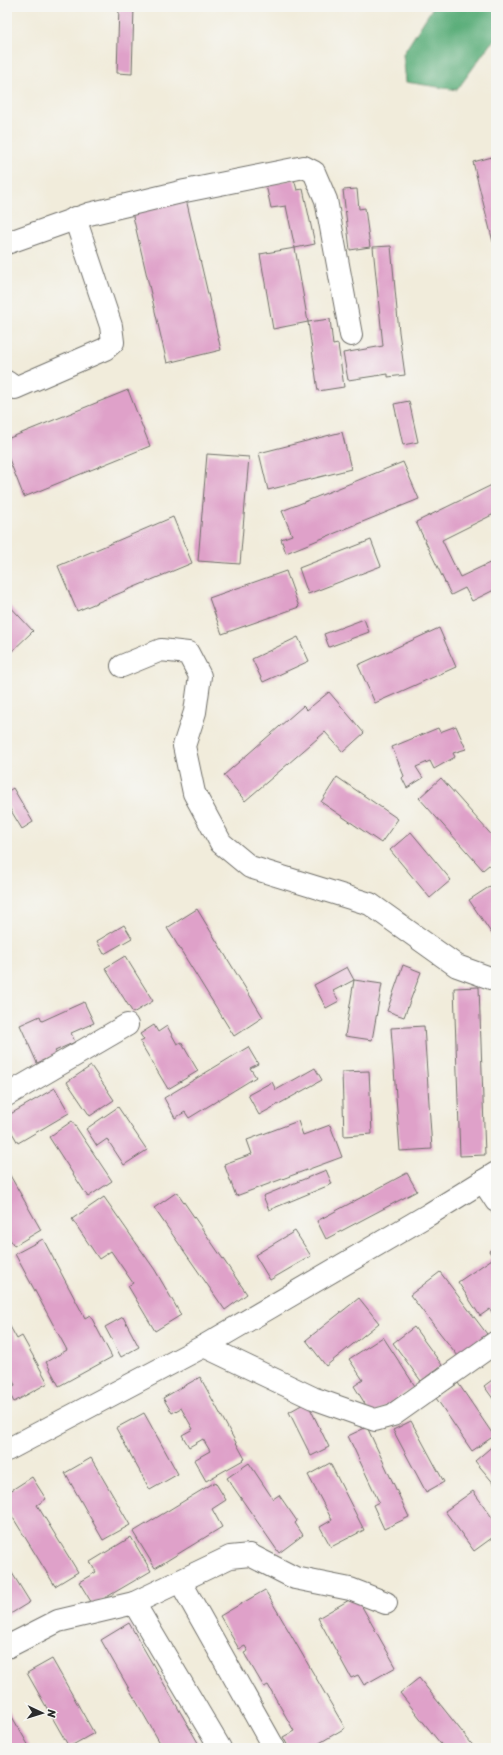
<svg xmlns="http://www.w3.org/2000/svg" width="503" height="1755" viewBox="0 0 503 1755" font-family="Sriracha,sans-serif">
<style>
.forest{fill:#5cae7a;stroke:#446c52}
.building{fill:#dfa1c9}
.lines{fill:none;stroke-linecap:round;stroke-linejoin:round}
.minor-casing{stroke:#706f69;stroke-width:24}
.minor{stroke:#fff;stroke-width:22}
</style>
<rect width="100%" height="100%" fill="#f6f6f2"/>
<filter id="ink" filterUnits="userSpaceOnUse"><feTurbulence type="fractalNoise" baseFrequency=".025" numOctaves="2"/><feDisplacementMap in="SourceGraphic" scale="8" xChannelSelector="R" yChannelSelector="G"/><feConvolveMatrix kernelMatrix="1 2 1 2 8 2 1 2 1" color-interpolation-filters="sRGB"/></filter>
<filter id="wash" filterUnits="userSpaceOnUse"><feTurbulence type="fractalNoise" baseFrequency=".012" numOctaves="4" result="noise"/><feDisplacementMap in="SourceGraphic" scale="16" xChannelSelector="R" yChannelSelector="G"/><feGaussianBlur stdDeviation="0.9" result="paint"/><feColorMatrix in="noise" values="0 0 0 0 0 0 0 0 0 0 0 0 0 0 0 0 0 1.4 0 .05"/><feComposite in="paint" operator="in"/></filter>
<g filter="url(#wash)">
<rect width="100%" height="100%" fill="#f1ecdb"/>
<path class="forest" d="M433,7h63v33l-5,3 -34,47 -51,-8 -3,-28z"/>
<g id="blocks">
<g class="building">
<path d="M119,7h15l-2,67 -15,-1z"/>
<path d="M496,156v85l-3,1 -20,-80z"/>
<path d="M294,179l3,11 6,-1 12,55 -20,4 -9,-42 -15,2 -5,-23z"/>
<path d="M357,189l2,20 6,-1 5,39 -20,3 -7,-60z"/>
<path d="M186,199l35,151 -54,13 -35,-151z"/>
<path d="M391,246l8,86 6,43 -17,2v-3l-40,6 -5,-27 40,-7 -10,-99z"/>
<path d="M295,248l13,74 -35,7 -13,-75z"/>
<path d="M330,319l3,26 5,-1 6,43 -26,4 -10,-69z"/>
<path d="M128,390l22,56 -126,51 -17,-43v-15z"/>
<path d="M409,401l9,41 -15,3 -9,-41z"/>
<path d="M342,432l9,37 -83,21 -9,-37z"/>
<path d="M207,454l42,3 -9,107 -42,-3z"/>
<path d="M403,462l16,37 -133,54 -5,-14 11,-4 -10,-24z"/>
<path d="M496,483v30l-54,27 18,37 36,-17v29l-24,12 -7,-13 -14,7 -35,-73z"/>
<path d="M173,517l19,46 -115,48 -19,-45z"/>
<path d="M371,540l10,26 -73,28 -9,-26z"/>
<path d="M286,571l13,36 -77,27 -13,-36z"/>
<path d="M7,603l26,28 -26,25z"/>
<path d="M364,619l5,13 -40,15 -5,-13z"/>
<path d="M439,628l17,39 -81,36 -17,-38z"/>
<path d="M298,637l11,24 -46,21 -11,-23z"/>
<path d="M329,692l35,41 -21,19 -18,-20 -80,69 -21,-26 79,-69 4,4z"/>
<path d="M456,726l10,23 -13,4 2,4 -21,12 -4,-8 -14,6 7,11 -16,10 -5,-10 2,-2 -12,-29 46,-19 2,4z"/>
<path d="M337,777l61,42 -17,24 -60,-41z"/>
<path d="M441,778l55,62v19l-13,11 -64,-72z"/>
<path d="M13,788l20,34 -11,7 -15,-25v-12z"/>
<path d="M411,832l40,48 -21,18 -40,-48z"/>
<path d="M492,885l4,5v50l-27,-40z"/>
<path d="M197,909l66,108 -29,19 -67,-108z"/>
<path d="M124,925l8,13 -28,16 -7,-13z"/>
<path d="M125,956l28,45 -20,12 -28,-45z"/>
<path d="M403,965l18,7 -17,45 -17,-6z"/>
<path d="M347,967l7,13 -21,11 6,10 -13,7 -12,-23z"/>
<path d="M354,980l28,4 -10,56 -27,-4z"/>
<path d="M479,987l6,168 -25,1 -6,-168z"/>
<path d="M84,1002l10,21 -23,10 4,9 -20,9 2,3 -20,9 -17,-38 20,-9 2,5z"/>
<path d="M154,1025l4,7 9,-6 10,18 4,-2 17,29 -30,18 -28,-47 4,-2 -4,-6z"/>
<path d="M424,1026l8,123 -32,2 -9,-123z"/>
<path d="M248,1047l10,17 -8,4 6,9 -67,41 -4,-6 -10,6 -11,-20z"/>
<path d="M91,1066l23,34 -24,16 -23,-34z"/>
<path d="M315,1068l7,12 -63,35 -11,-20 24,-13 4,8z"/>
<path d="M369,1071l3,63 -28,2 -2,-64z"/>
<path d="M55,1088l14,25 -51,30 -11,-19v-8z"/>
<path d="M118,1107l29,43 -23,15 -17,-26 -10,7 -11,-17z"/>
<path d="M72,1121l40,60 -24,16 -39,-60z"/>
<path d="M298,1121l5,14 27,-10 12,32 -106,39 -12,-32 28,-10 -5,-14z"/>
<path d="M7,1170l34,60 -27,16 -7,-12z"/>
<path d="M326,1170l6,14 -63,26 -6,-14z"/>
<path d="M407,1173l10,18 -91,48 -9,-18z"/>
<path d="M177,1192l70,102 -22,16 -71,-102z"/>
<path d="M104,1197l51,73 26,45 -26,16 -27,-45 5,-3 -22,-32 -12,8 -27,-40z"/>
<path d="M295,1231l16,25 -41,24 -15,-25z"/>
<path d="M43,1239l42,79 5,-3 22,42 -53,29 -13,-24 21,-12 -52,-96z"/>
<path d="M496,1246v16l-7,-11z"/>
<path d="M492,1259l4,6v54l-6,-10 -10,7 -22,-34z"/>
<path d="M440,1272l47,62 -29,22 -48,-61z"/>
<path d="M359,1298l20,25 -53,43 -20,-26z"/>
<path d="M123,1317l16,30 -18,10 -16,-30z"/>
<path d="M7,1321l10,18 5,-3 26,47 -34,19 -7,-13 8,-4 -8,-15z"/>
<path d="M414,1327l28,38 -21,16 -28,-38z"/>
<path d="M383,1337l32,49 -43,29 -18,-29 9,-6 -14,-21z"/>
<path d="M200,1377l45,82 -39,22 -12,-21 16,-9 -7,-12 -14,8 -7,-12 11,-6 -12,-21 -9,5 -9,-15z"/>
<path d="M496,1377v26l-12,-17z"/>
<path d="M458,1383l36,53 -22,15 -36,-53z"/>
<path d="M307,1402l22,45 -18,9 -22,-44z"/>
<path d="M144,1413l34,61 -28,16 -34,-62z"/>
<path d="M411,1421l33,61 -18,10 -33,-62z"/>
<path d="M367,1427l42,90 -25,12 -11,-24 6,-3 -31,-66z"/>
<path d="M496,1443v43l-21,-25z"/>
<path d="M91,1458l39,67 -27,15 -38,-67z"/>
<path d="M249,1463l24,36 6,-4 18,26 -2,2 8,12 -24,18 -52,-75z"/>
<path d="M330,1463l34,67 -33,17 -11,-20 12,-7 -24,-45z"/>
<path d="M32,1477l14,22 -9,6 41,67 -23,14 -48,-78v-15z"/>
<path d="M215,1482l11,18 -14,9 10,18 -67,41 -22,-36z"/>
<path d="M473,1491l23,32v12l-22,16 -29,-40z"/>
<path d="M131,1537l20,34 -58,34 -14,-23 17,-10 -6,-10z"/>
<path d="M7,1565l23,37 -23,14z"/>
<path d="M265,1590l80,138 -34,20h-22l-6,-11 11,-6 -26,-46 -4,2 -20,-34 4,-2 -3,-5 -6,3 -19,-33z"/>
<path d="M356,1596l40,71 -32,18 -6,-10 -7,3 -33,-60z"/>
<path d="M129,1623l72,125h-38l-62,-108z"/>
<path d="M52,1659l42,74 -25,14 -42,-74z"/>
<path d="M419,1678l56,70h-31l-44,-55z"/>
<path d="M7,1708l23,40h-23z"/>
</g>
</g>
</g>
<g filter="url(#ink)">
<use href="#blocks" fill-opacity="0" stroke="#706f69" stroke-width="1"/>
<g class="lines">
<g class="minor-casing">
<g id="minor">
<path d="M7,243l82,-29 96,-23 119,-24 10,5 12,28 25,135"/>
<path d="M7,382l8,6 90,-39 8,-7 -2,-16 -36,-108"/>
<path d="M122,666l39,-16 27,3 12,23 -5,36 -11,34 10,47 27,50 29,24 120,37 87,62 39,14"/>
<path d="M7,1095l120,-70"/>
<path d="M483,1181l13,20"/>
<path d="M204,1346l109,52 62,22 18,-5 103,-73"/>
<path d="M7,1450l197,-104 224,-131 68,-42"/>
<path d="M180,1581l94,167"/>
<path d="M134,1603l96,-46 20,-2 45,23 55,11 36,14"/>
<path d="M7,1647l51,-26 76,-18 86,145"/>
</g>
</g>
<use href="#minor" class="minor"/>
</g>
</g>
<rect width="503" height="1755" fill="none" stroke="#f6f6f2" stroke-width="24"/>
<g transform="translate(42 1713) rotate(94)" stroke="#f6f6f2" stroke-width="3" paint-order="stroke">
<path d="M0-3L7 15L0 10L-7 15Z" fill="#2b2b2b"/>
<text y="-6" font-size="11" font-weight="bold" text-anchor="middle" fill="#2b2b2b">N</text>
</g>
</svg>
